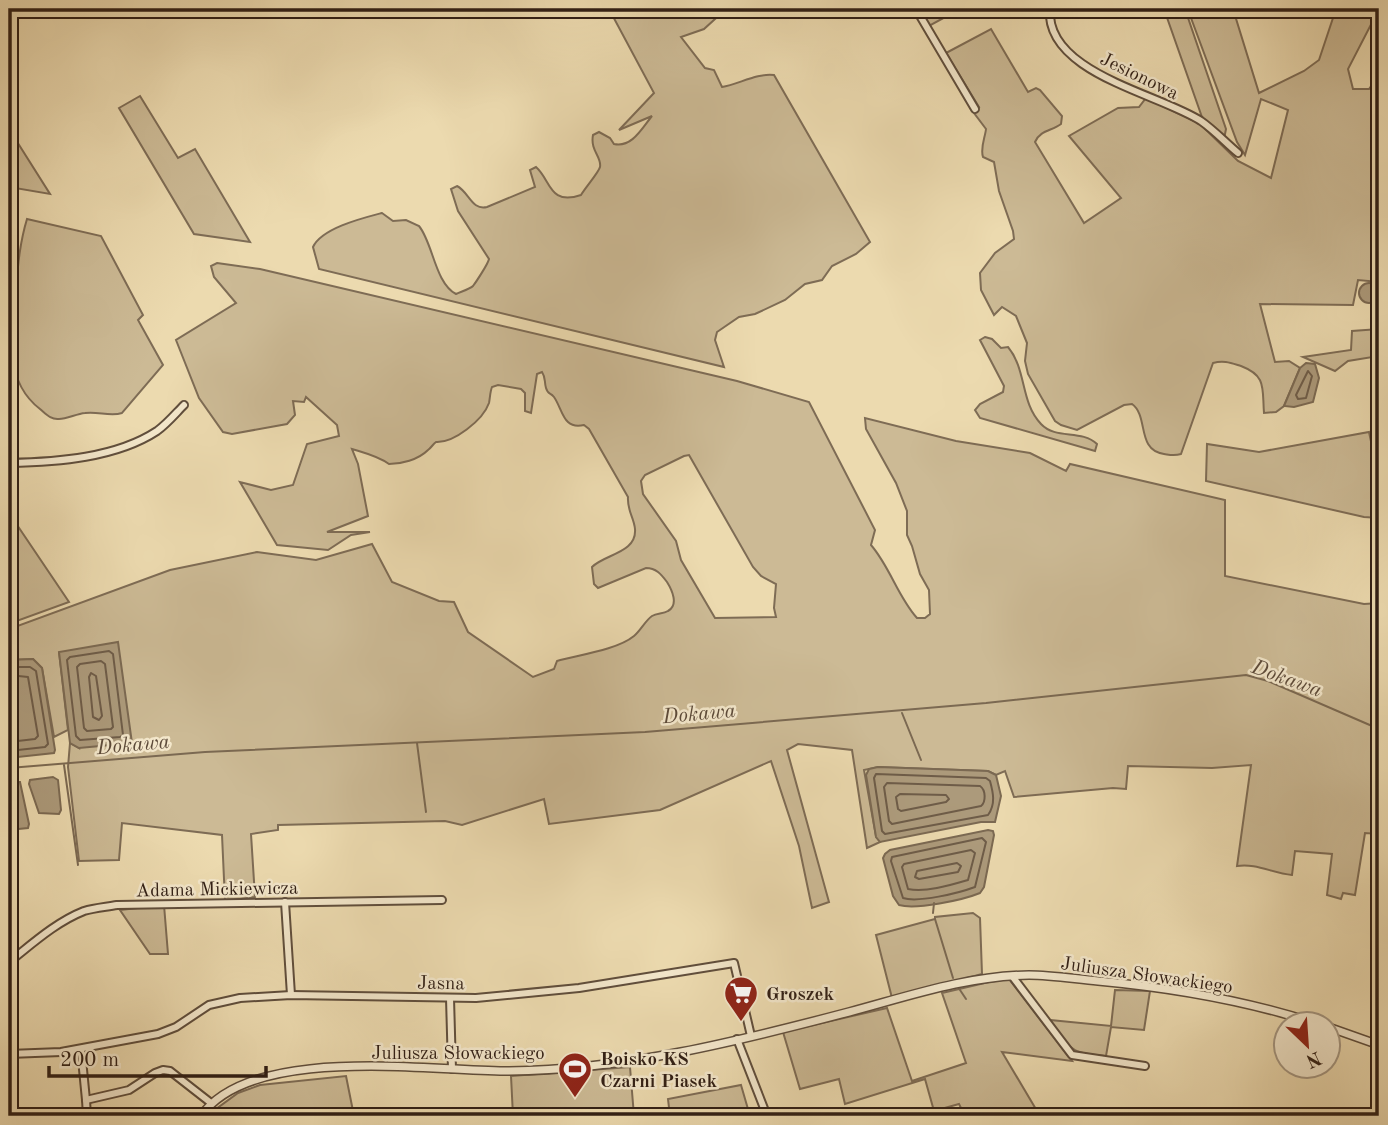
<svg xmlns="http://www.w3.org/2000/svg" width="1388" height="1125" viewBox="0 0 1388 1125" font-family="'Old Standard TT',serif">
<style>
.green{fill:#ccba95;stroke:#7e6c55;stroke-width:2;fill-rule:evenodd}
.water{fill:#ac9a7b;stroke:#7b6952;stroke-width:2}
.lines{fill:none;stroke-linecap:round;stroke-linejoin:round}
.shore{stroke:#6e5c48;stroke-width:2}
.stream{stroke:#7b6952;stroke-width:2}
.minor-casing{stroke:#604e3c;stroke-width:10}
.tertiary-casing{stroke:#604e3c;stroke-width:10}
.minor{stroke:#f3e7cb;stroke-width:6}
.tertiary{stroke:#f3e7cb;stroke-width:7}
.labels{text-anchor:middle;stroke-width:5;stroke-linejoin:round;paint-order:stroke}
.street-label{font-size:19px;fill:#311f15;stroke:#f3e7cb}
.poi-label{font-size:19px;font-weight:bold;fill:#311f15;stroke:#f3e7cb;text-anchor:start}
.water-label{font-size:21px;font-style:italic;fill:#5c4a39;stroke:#f3e7cb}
</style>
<rect width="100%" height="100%" fill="#ecdaaf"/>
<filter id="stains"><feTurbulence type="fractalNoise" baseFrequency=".00286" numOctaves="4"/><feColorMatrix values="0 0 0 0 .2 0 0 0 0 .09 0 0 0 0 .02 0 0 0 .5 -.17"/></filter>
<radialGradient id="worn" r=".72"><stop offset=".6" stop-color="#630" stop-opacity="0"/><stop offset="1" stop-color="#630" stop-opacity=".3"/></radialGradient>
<g class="green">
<path d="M609,9h117l-22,20 -23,8 24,31 9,2 8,17c17,-3 35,-14 52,-12l96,167 -14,12 -24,12 -10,14 -17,4 -20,16 -30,14 -16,3 -22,15 -2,8 9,27 -405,-98 -6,-22c9,-19 50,-29 69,-34l11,8 13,-1 13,6c14,17 16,57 37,68 4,-2 14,-5 17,-8 3,-4 15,-22 16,-27l-31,-48 -7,-22 6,-3c12,6 15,25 30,21l48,-20 -5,-17 6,-3c15,13 13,39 45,28 4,-7 18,-23 19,-28 2,-10 -10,-16 -7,-32l6,-3 11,6 4,6c18,4 28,-16 38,-28l-33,14 35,-37z"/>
<path d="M919,9h41l-31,17z"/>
<path d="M1164,9h21l41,120 -2,10 -21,-19z"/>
<path d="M1219,9h14l26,84 45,-22 15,-11 17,-51h43l-31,60 5,20h16l10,-14v207l-21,-2 -5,25 -93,-1 15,58 14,-1 11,7 -16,38 -8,6 -12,1c-2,-25 3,-37 -23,-47 -10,-3 -17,-6 -28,-3l-32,91c-7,2 -10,1 -17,0 -28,-4 -15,-38 -32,-50l-8,1 -47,25 -16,-5 -6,-4 -27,-47 -3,-13 2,-18 -11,-27 -14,-9 -8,8 -13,-25 -1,-17 15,-20 19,-14 -1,-8 -14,-40 -5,-29 -11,-5c-3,-9 2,-19 3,-28l-12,-16 1,-4 4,-2 -33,-54 45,-24 37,63 8,-4 4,2 22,26 -1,8c-9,7 -21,6 -26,18l49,81 37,-25 -52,-62 49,-28 21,-1 7,-9 54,26 38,37 33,17 17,-68 -27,-11 -16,56 -8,-13 -46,-124z"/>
<path d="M140,96l38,62 17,-9 55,93 -56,-8 -75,-126z"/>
<path d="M9,129l41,65 -41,-7z"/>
<path d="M27,219l74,17 42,79 -5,5 25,45 -41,48c-12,4 -24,-2 -37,0 -9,1 -18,6 -26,6 -8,1 -13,-5 -19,-10 -38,-29 -29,-80 -24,-121 2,-24 4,-46 11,-69z"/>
<path d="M217,263l43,6 477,112 72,21 66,128 -4,15c19,22 27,52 46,73h8l5,-4 -1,-24 -9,-16 -8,-28 -5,-11v-24l-11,-28 -30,-54 -1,-11 91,23 74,12 36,18 4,-7 155,36v76l139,28 15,-1v231l-14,-1 -10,62 -12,-2 -2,6 -14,-4 5,-41 -37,-3 -3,24c-20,-2 -36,-12 -55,-9l14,-101 -39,3 -84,-2 -2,23 -13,-1 -99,9 -9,-26 -9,4 -8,-4 -110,-4 -14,3 12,66 4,6 -13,6 -15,-98 -54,-6 -11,6 42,152 -17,6 -13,-62 -28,-85 -111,49 -111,14 -5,-25 -82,26 -17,-4 -167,4v5l-27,4 4,63 -30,4 -3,-66 -100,-12 -3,37 -40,1 -11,-94 2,-24 9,5 -20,-96 9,78 -14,7 -12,-69 -9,-9 -24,1v-36l6,3 155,-57 87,-18 59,8 56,-16 20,38 47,19 15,1 14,30 65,45 21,-8 3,-8c21,-6 60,-11 77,-25 7,-6 11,-15 18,-20 5,-3 11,-2 16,-5 11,-6 4,-21 -1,-29 -6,-8 -11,-14 -21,-14l-48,20 -4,-4 -2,-17c13,-13 45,-14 43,-38 -1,-12 -8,-18 -7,-32l-39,-68 -5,-4c-21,5 -21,-15 -30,-28 -4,-5 -6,-2 -8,-9 -2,-7 0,-10 -4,-16l-5,2 -6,39 -6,-2v-18l-4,-4 -23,-4 -6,2c-2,5 -2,11 -3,16 -6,17 -35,40 -53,39 -3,2 -5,6 -8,8 -10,10 -27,14 -39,14 -11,-8 -24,-11 -37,-15l6,15 10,52 -41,16h43l-19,3 -23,15 -51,-5 -37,-63 31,8 22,-5 14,-41 32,-8 -2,-11 -31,-28 -2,5 -11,-1 2,14 -8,9 -55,10 -9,-2 -24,-34 -23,-58 60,-37 -22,-26 -3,-11zM689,455l64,112 8,9 15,8 -2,24 2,9 -61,1 -34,-58 -5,-19 -33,-47 -2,-13 4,-6 39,-19z"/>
<path d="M1379,329v27l-31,5 -13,10 -32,-14 48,-7 1,-19z"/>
<path d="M985,337l7,2 9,9 7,-1c19,23 12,55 33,77 15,16 40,5 56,20l-2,7 -115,-33 -5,-8 5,-6 23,-12 1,-6 -24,-46z"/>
<path d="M1369,432l10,47v39l-15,-1 -158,-36 1,-37 52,8z"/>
<path d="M9,513l60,89 -55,20 -5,-2z"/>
<path d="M164,905l4,49h-18l-30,-44z"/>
<path d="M973,913l7,5 2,56 -90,24 -16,-63 59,-16v-2z"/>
<path d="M1009,979l63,82 -70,-9 38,64h-75l-6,-12 -25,7 -9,-32 -80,25 -6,-25 -39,10 -17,-57 104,-24 25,73 54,-18 -24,-70 47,-11z"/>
<path d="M1115,990l35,1 -6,39 -33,-3 -5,29c-38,-3 -34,-6 -56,-36l61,6z"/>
<path d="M630,1067l4,49h-121l-2,-40z"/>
<path d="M346,1076l8,40h-144l2,-4 26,-19 22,-8z"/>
<path d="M741,1085l9,31h-80l-2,-17z"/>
</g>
<g class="water">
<circle cx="1369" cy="293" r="10"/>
<path d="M1306,363l9,1 4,14 -6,24 -19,5 -10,-1 16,-38z"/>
<path d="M118,642l14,101 -53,5 -9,-5 -11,-91z"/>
<path d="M33,659l9,9 13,82 -1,3 -45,5v-98z"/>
<path d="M878,767l110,4 8,4 5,21 -6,26h-14l-101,20 -4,-5 -10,-62 3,-6z"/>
<path d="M53,777l5,3 3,30 -2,4 -20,-1 -10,-29 1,-4z"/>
<path d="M9,782h11l9,42 -1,4 -19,2z"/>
<path d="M988,830l5,1 1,4 -10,52 -4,6c-17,7 -64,17 -81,12l-6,-9 -10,-38 2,-4 5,-4z"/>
</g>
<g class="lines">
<g class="shore">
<path d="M1308,371l4,5 -6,22 -8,1 -2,-4z"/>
<path d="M109,651l4,3 10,81 -3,2 -40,3 -4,-4 -9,-76 3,-3z"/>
<path d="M101,661l4,3 8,63 -2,2 -24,2 -3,-3 -7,-61 3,-3z"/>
<path d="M9,667h21l6,4 12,73 -3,3 -36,4"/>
<path d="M91,673l5,3 6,40 -3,4 -6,-3 -4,-40z"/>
<path d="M9,675l19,2 10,59 -3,3 -26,3"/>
<path d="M876,774l110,4 4,3c3,11 6,23 -2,34l-103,19 -3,-3 -8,-53z"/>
<path d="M887,783l93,3c6,4 6,16 1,20l-89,18 -3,-3 -5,-34z"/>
<path d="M900,794l46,1 3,4 -3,3 -45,9 -3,-2 -2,-12z"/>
<path d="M982,838l4,4 -11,45c-16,6 -57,16 -72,11l-12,-37 1,-4z"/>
<path d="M971,850l4,3 -7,27c-17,5 -43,13 -60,9l-6,-22 2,-3z"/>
<path d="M957,863l4,3 -3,6 -39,7 -4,-2 2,-6z"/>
</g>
<g class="stream">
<path d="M902,713l19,47"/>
<path d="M417,743l9,69"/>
<path d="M64,765l14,100"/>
<path d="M9,768l196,-16 440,-20 341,-29 260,-28 22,6 111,48"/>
<path d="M933,913l1,-10"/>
<path d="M935,919l18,59"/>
<path d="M958,987l8,12"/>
</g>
<g class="minor-casing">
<g id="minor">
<path d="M916,9l59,100"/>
<path d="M1050,9c-5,64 110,85 151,112 13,9 25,22 37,32"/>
<path d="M9,463c48,-1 107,-5 148,-32 10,-7 19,-18 27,-26"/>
<path d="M285,902l6,93"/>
<path d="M9,962c23,-18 47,-40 75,-51 10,-3 22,-4 33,-6l325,-5"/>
<path d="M1012,976l60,79 73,11"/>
<path d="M450,998l2,71"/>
<path d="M737,1039l30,77"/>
<path d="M81,1049l5,51 43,-10 26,-17 8,-3 7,1 41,32"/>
<path d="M9,1054l52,-2 97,-18 18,-7 33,-22 31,-7 51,-3 185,3 103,-10 155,-25 17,73"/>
<path d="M86,1100l1,16"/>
<path d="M1083,1116l51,-4 34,4"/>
</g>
</g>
<g class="tertiary-casing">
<g id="tertiary">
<path d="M1328,1027l51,18"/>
<path d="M201,1116c50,-72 230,-45 308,-45 115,-1 230,-30 340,-59 60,-16 117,-36 180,-37 23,0 46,4 69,6 75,7 147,19 220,43"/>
</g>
</g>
<use href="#minor" class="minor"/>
<use href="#tertiary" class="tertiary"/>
</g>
<defs>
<g id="supermarket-pin" transform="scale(1.75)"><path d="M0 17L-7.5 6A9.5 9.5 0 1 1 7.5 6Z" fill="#8f2418" stroke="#f3e7cb"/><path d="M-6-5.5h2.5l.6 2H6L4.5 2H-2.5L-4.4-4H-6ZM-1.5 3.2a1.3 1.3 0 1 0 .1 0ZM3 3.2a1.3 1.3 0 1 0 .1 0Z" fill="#fff"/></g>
<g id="stadium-pin" transform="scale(1.75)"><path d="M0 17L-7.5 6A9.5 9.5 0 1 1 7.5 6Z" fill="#8f2418" stroke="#f3e7cb"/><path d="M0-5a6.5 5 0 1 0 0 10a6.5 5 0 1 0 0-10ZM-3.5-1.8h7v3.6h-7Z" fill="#fff"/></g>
</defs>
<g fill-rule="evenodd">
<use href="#supermarket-pin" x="741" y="993"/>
<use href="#stadium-pin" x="575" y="1069"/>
</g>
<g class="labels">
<g class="street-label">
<text transform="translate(1140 75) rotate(26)" y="7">Jesionowa</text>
<text transform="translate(217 888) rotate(-1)" y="7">Adama Mickiewicza</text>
<text transform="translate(1147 974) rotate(8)" y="7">Juliusza Słowackiego</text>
<text transform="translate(441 982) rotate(1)" y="7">Jasna</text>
<text x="458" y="1059">Juliusza Słowackiego</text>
</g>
<g class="poi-label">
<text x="766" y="1000">Groszek</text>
<text x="600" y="1065">Boisko KS<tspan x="600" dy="22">Czarni Piasek</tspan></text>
</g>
<g class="water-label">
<text transform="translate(1287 678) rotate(20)" y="7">Dokawa</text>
<text transform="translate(699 713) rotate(-5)" y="7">Dokawa</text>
<text transform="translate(133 744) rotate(-5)" y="7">Dokawa</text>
</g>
</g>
<rect width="1388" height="1125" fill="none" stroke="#ecdaaf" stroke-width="35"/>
<rect x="10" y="10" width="1367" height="1104" fill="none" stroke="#311f15" stroke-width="3.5"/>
<rect x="18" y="18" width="1353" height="1090" fill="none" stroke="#311f15" stroke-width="2"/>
<g transform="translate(1307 1045) rotate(155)"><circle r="33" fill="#f3e7cb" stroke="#a59782" stroke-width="2"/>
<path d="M0-5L12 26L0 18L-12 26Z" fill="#8f2418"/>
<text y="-10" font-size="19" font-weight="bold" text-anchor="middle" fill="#311f15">N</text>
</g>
<path d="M49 1066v10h217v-10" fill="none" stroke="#311f15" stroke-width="3.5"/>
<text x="60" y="1066" font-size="21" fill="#311f15" stroke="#f3e7cb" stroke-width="5" paint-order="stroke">200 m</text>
<rect width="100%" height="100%" filter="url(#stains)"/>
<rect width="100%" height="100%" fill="url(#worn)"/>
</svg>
